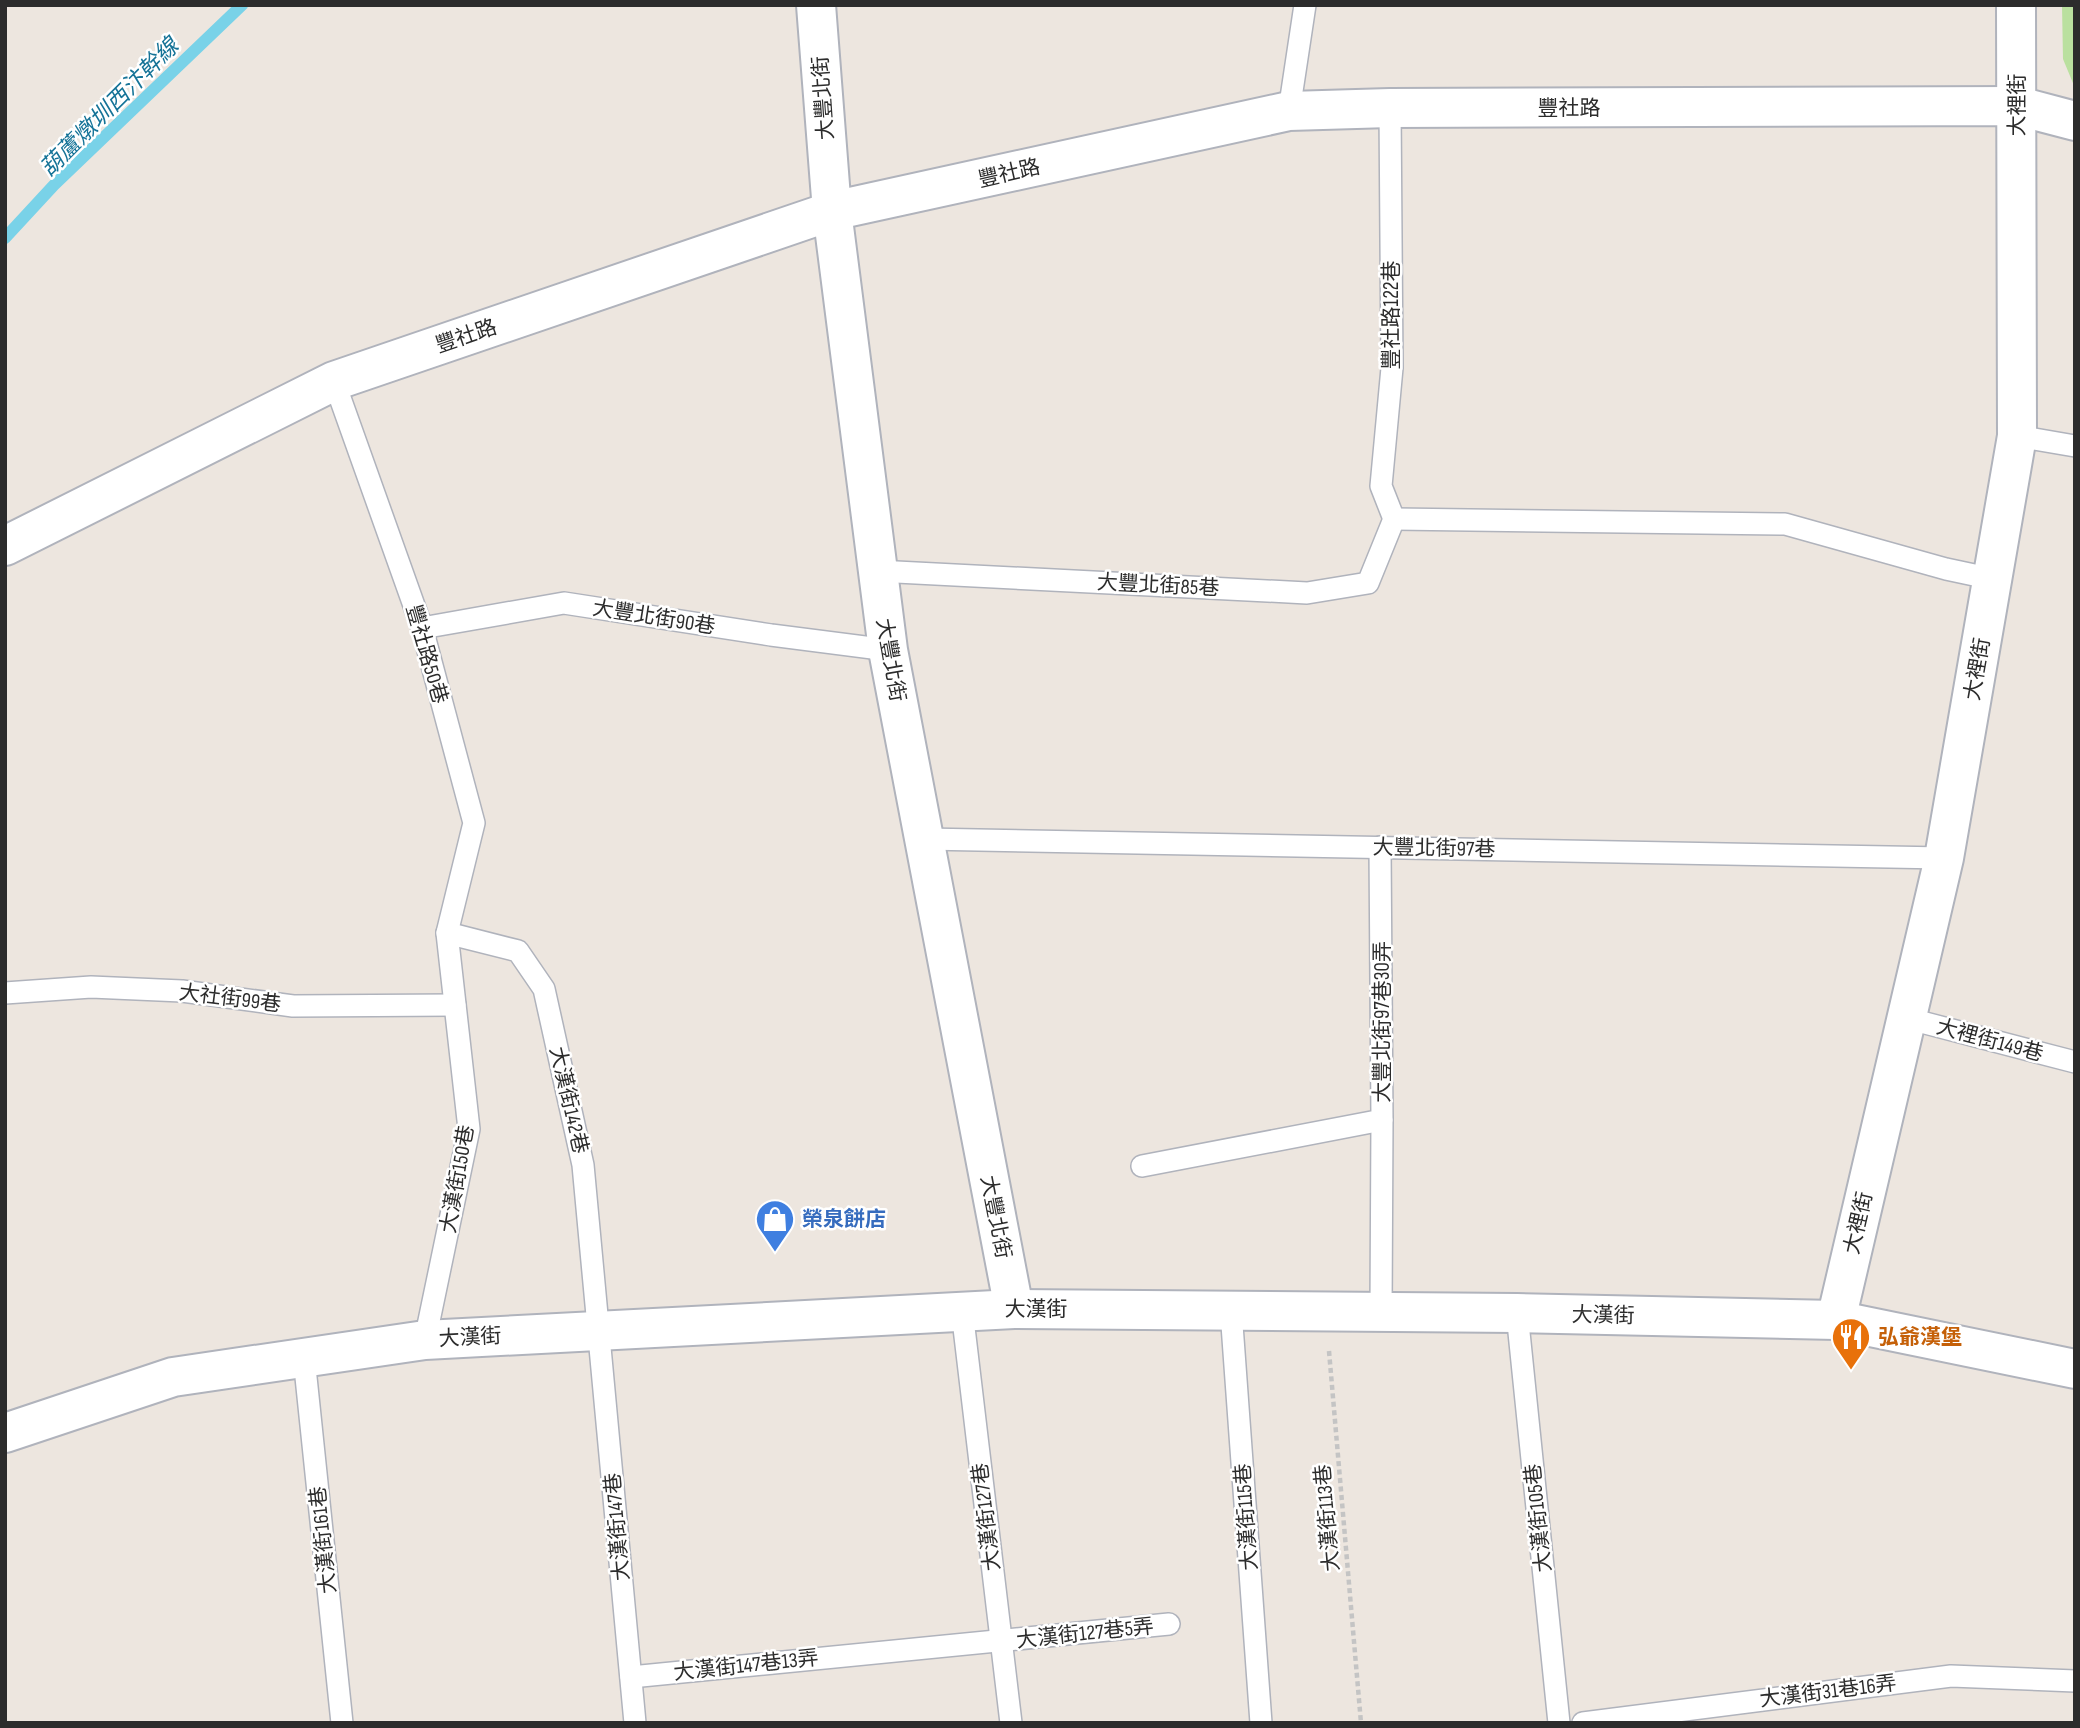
<svg xmlns="http://www.w3.org/2000/svg" width="2080" height="1728" viewBox="0 0 2080 1728" font-family="'Sofia Sans Condensed','Noto Sans TC',sans-serif">
<style>
.green{fill:#bae09f}
.lines{fill:none;stroke-linecap:round;stroke-linejoin:round}
.stream{stroke:#79d2e8;stroke-width:12}
.lane-casing{stroke:#b0b3bc;stroke-width:24}
.street-casing{stroke:#b0b3bc;stroke-width:42}
.secondary-casing{stroke:#b0b3bc;stroke-width:42}
.path{stroke:#c4c4c4;stroke-width:4.5;stroke-dasharray:5 3.5;stroke-linecap:butt}
.lane{stroke:#fff;stroke-width:21}
.street{stroke:#fff;stroke-width:38}
.secondary{stroke:#fff;stroke-width:38}
.labels{text-anchor:middle;stroke-width:5;stroke-linejoin:round;paint-order:stroke}
.street-label{font-size:21px;fill:#2c2c2c;stroke:#fff}
.shop-label{font-size:21px;font-weight:bold;fill:#366cbe;stroke:#fff;text-anchor:start}
.food-label{font-size:21px;font-weight:bold;fill:#c56008;stroke:#fff;text-anchor:start}
.water-label{font-size:23px;font-style:italic;fill:#157397;stroke:#fff}
</style>
<rect width="100%" height="100%" fill="#ede6df"/>
<path class="green" d="M2062,5h13v83l-12,-29z"/>
<g class="lines">
<path class="stream" d="M5,238l49,-53 188,-180"/>
<g class="lane-casing">
<g id="lane">
<path d="M1390,108l2,260 -11,118 13,33"/>
<path d="M1289,111l16,-106"/>
<path d="M334,381l88,247 52,195 -27,110 22,196 -44,211"/>
<path d="M2017,436l58,10"/>
<path d="M1394,519l391,5 161,45 47,10 3,-7"/>
<path d="M877,571l430,22 61,-10 26,-64"/>
<path d="M422,628l142,-25 207,32 117,15"/>
<path d="M925,839l1019,19"/>
<path d="M447,933l71,18 26,38 39,176 52,558"/>
<path d="M5,993l86,-6 91,4 111,15 162,-1"/>
<path d="M1906,1018l169,44"/>
<path d="M1142,1166l240,-46 -2,-273"/>
<path d="M962,1311l49,412"/>
<path d="M1231,1311l30,412"/>
<path d="M1381,1312l1,-192"/>
<path d="M1517,1313l42,410"/>
<path d="M304,1358l38,365"/>
<path d="M631,1677l538,-53"/>
<path d="M1583,1723l368,-47 124,5"/>
</g>
</g>
<g class="street-casing">
<g id="street">
<path d="M816,5l16,206 56,439 126,659"/>
<path d="M1836,1320l108,-462 73,-422 -1,-431"/>
<path d="M5,1433l168,-56 252,-37 589,-31 503,4 319,7 239,49"/>
</g>
</g>
<g class="secondary-casing">
<path id="secondary" d="M5,546l329,-165 498,-170 457,-100 101,-3 628,-2 57,15"/>
</g>
<path class="path" d="M1329,1351l32,372"/>
<use href="#lane" class="lane"/>
<use href="#street" class="street"/>
<use href="#secondary" class="secondary"/>
</g>
<defs>
<g id="shop-pin" transform="scale(2.0125)"><path d="M0 17L-7.5 6A9.5 9.5 0 1 1 7.5 6Z" fill="#3f7fe0" stroke="#fff"/><path d="M-5-2.5h2.3a2.7 3.5 0 0 1 5.4 0H5L5.5 6h-11ZM-1.5-2.5h3a1.5 2.3 0 0 0-3 0Z" fill="#fff"/></g>
<g id="restaurant-pin" transform="scale(2.0125)"><path d="M0 17L-7.5 6A9.5 9.5 0 1 1 7.5 6Z" fill="#e8710a" stroke="#fff"/><path d="M-5-6h1v4h1v-4h1v4h1v-4h1v5L-1.5 .5V6h-2V.5L-5-1ZM5-6V6H3V1.5H1.5Q1.5-4 5-6Z" fill="#fff"/></g>
</defs>
<g fill-rule="evenodd">
<use href="#shop-pin" x="775" y="1219"/>
<use href="#restaurant-pin" x="1851" y="1337"/>
</g>
<g class="labels">
<g class="street-label">
<text transform="translate(823 98) rotate(-94)" y="7">大豐北街</text>
<text transform="translate(2017 105) rotate(-90)" y="7">大裡街</text>
<text x="1569" y="115">豐社路</text>
<text transform="translate(1009 173) rotate(-13)" y="7">豐社路</text>
<text transform="translate(1391 315) rotate(-90)" y="7">豐社路122巷</text>
<text transform="translate(466 336) rotate(-19)" y="7">豐社路</text>
<text transform="translate(1158 585) rotate(3)" y="7">大豐北街85巷</text>
<text transform="translate(654 617) rotate(9)" y="7">大豐北街90巷</text>
<text transform="translate(427 654) rotate(74)" y="7">豐社路50巷</text>
<text transform="translate(891 660) rotate(80)" y="7">大豐北街</text>
<text transform="translate(1977 669) rotate(-80)" y="7">大裡街</text>
<text transform="translate(1434 848) rotate(1)" y="7">大豐北街97巷</text>
<text transform="translate(230 998) rotate(7)" y="7">大社街99巷</text>
<text transform="translate(1382 1022) rotate(-90)" y="7">大豐北街97巷30弄</text>
<text transform="translate(1990 1040) rotate(15)" y="7">大裡街149巷</text>
<text transform="translate(569 1100) rotate(77)" y="7">大漢街142巷</text>
<text transform="translate(457 1179) rotate(-80)" y="7">大漢街150巷</text>
<text transform="translate(996 1217) rotate(79)" y="7">大豐北街</text>
<text transform="translate(1858 1223) rotate(-77)" y="7">大裡街</text>
<text x="1036" y="1316">大漢街</text>
<text transform="translate(1603 1315) rotate(1)" y="7">大漢街</text>
<text transform="translate(470 1337) rotate(-3)" y="7">大漢街</text>
<text transform="translate(986 1517) rotate(-97)" y="7">大漢街127巷</text>
<text transform="translate(1246 1517) rotate(-94)" y="7">大漢街115巷</text>
<text transform="translate(1327 1518) rotate(-95)" y="7">大漢街113巷</text>
<text transform="translate(1538 1518) rotate(-96)" y="7">大漢街105巷</text>
<text transform="translate(617 1527) rotate(-95)" y="7">大漢街147巷</text>
<text transform="translate(323 1540) rotate(-96)" y="7">大漢街161巷</text>
<text transform="translate(1085 1633) rotate(-6)" y="7">大漢街127巷5弄</text>
<text transform="translate(746 1665) rotate(-6)" y="7">大漢街147巷13弄</text>
<text transform="translate(1828 1691) rotate(-7)" y="7">大漢街31巷16弄</text>
</g>
<g class="shop-label">
<text x="802" y="1226">榮泉餅店</text>
</g>
<g class="food-label">
<text x="1878" y="1344">弘爺漢堡</text>
</g>
<g class="water-label">
<text transform="translate(109 107) rotate(-45)" y="8">葫蘆燉圳西汴幹線</text>
</g>
</g>
<rect width="2080" height="1728" fill="none" stroke="#2c2c2c" stroke-width="14"/>
</svg>
